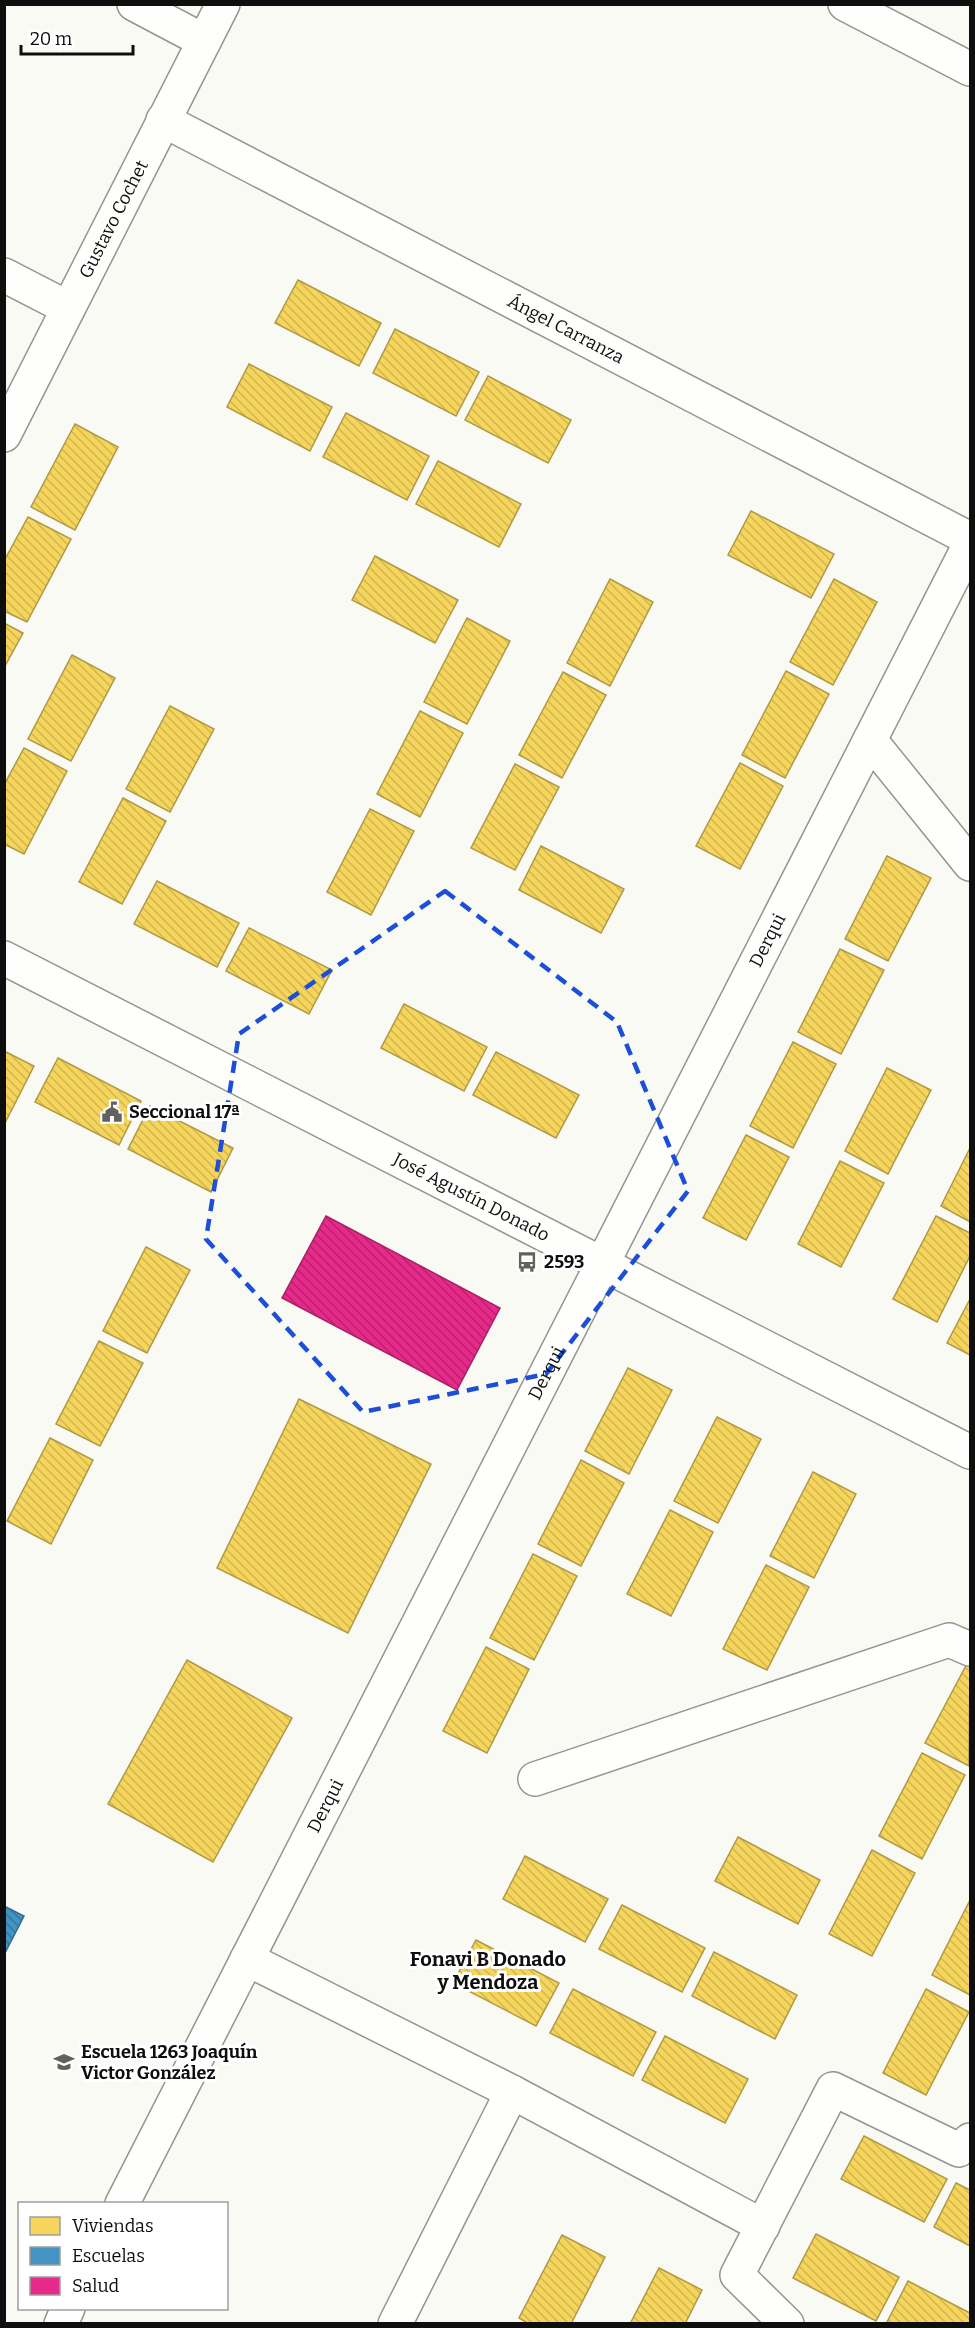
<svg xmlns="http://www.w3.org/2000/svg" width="975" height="2328" viewBox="0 0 975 2328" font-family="Bitter,serif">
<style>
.homes{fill:url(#homes-back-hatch);stroke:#b09945;stroke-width:1.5}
.schools{fill:url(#schools-back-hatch);stroke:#336b8d;stroke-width:1.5}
.health{fill:url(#health-back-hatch);stroke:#a62165;stroke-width:1.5}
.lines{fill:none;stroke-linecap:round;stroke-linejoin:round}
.minor-casing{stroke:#949492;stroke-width:36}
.minor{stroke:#fefefd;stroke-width:33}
.marked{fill:none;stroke:#1d4ed8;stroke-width:4.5;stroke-dasharray:12 8;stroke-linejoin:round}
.labels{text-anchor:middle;stroke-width:6;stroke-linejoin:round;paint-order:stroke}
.street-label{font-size:18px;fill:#0e0e0e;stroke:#fff}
.poi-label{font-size:18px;font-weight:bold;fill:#0e0e0e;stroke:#fff;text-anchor:start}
.neighbourhood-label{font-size:20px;font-weight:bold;fill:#0e0e0e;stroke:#fff}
</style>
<defs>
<pattern id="homes-back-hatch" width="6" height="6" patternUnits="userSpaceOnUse" patternTransform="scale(1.5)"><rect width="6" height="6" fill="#f6d55c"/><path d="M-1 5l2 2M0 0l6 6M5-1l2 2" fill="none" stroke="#d2b64f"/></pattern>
<pattern id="schools-back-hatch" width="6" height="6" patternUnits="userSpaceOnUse" patternTransform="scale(1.5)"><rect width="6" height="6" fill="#4393c3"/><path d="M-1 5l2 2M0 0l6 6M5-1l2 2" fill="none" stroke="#36769d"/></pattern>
<pattern id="health-back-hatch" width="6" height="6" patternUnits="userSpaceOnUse" patternTransform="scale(1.5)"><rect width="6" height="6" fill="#e7298a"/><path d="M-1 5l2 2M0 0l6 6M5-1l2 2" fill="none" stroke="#ba226f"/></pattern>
</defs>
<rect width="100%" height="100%" fill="#fafaf4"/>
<g class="homes">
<path d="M298,280l83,43 -22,43 -84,-43z"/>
<path d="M395,329l84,43 -23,44 -83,-43z"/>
<path d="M249,364l83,43 -22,44 -83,-44z"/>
<path d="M488,376l83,44 -23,43 -83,-43z"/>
<path d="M346,413l83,43 -22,44 -84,-43z"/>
<path d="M75,424l43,23 -43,83 -44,-23z"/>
<path d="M438,461l83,43 -22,43 -83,-43z"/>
<path d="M751,511l83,43 -23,44 -83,-43z"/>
<path d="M28,517l43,22 -44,83 -23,-11v-50z"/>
<path d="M375,556l83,44 -23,43 -83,-43z"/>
<path d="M610,579l43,23 -43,84 -43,-23z"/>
<path d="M834,579l43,23 -44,83 -43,-23z"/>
<path d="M467,618l43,23 -43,83 -43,-22z"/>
<path d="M4,623l19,10 -19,35z"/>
<path d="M72,655l43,23 -44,83 -43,-22z"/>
<path d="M786,671l43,23 -44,84 -43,-23z"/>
<path d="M563,672l43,23 -44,83 -43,-23z"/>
<path d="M170,706l44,23 -44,83 -44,-23z"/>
<path d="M420,711l43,22 -43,84 -43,-23z"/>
<path d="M24,748l43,23 -43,83 -20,-10v-59z"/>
<path d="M740,763l43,23 -43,83 -44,-23z"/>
<path d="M515,764l44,23 -44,83 -44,-22z"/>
<path d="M123,798l43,23 -44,83 -43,-22z"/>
<path d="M370,809l44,22 -43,84 -44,-23z"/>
<path d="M541,846l83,43 -23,44 -82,-43z"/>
<path d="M887,856l44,22 -43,83 -43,-22z"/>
<path d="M157,881l82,42 -22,44 -83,-43z"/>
<path d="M249,928l83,42 -23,44 -83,-43z"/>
<path d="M840,949l44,21 -43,84 -43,-22z"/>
<path d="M404,1004l83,43 -23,44 -83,-43z"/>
<path d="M793,1042l43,22 -43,84 -43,-22z"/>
<path d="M4,1051l30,15 -30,59z"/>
<path d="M496,1052l83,43 -23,43 -83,-43z"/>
<path d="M58,1058l83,43 -22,44 -84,-43z"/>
<path d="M887,1068l44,22 -43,84 -43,-23z"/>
<path d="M150,1106l83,42 -22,44 -83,-43z"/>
<path d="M746,1135l43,22 -43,83 -43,-22z"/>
<path d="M970,1148v74l-29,-16z"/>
<path d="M840,1161l44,22 -43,84 -43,-23z"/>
<path d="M936,1216l34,17v23l-33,66 -44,-23z"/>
<path d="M146,1247l44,23 -43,83 -44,-22z"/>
<path d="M970,1299v56l-23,-12z"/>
<path d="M99,1341l44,22 -43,83 -44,-22z"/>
<path d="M628,1368l44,22 -43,84 -44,-23z"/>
<path d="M299,1399l132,65 -83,169 -131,-65z"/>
<path d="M717,1417l44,22 -43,84 -44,-22z"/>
<path d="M50,1438l43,22 -42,84 -44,-23z"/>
<path d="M581,1460l43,23 -43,83 -43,-22z"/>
<path d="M813,1472l43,22 -42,84 -44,-22z"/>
<path d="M670,1510l43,22 -42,84 -44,-22z"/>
<path d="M533,1554l44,22 -43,84 -44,-22z"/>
<path d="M766,1565l43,22 -42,83 -44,-21z"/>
<path d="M486,1647l43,22 -42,84 -44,-22z"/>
<path d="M187,1660l105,58 -79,144 -105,-58z"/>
<path d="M969,1660l1,1 -1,105 -44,-23z"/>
<path d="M922,1753l43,22 -43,84 -43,-23z"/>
<path d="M738,1837l82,43 -22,44 -83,-43z"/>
<path d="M872,1850l43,23 -43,83 -43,-22z"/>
<path d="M525,1856l83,43 -23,43 -82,-43z"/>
<path d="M970,1900v95l-38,-20z"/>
<path d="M622,1905l83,43 -23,44 -83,-43z"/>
<path d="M476,1940l83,43 -23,43 -83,-43z"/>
<path d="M714,1952l83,43 -22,44 -83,-43z"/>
<path d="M573,1989l83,43 -23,44 -83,-43z"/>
<path d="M926,1989l43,23 -43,83 -43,-22z"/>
<path d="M665,2036l83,43 -23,44 -83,-43z"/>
<path d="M864,2136l83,43 -23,43 -83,-43z"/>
<path d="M956,2183l14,7v56l-36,-19z"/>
<path d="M816,2234l83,43 -23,44 -83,-43z"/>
<path d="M562,2235l43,22 -34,67h-42l-10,-6z"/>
<path d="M659,2268l43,22 -17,34h-55z"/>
<path d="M908,2281l62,32v11h-84z"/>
</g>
<path class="schools" d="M4,1906l20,10 -20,39z"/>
<path class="health" d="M326,1216l174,92 -43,82 -175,-92z"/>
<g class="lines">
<g class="minor-casing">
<g id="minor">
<path d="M134,4l70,37"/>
<path d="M845,4l125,65"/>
<path id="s1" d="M163,120l807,419"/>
<path d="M4,275l64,33"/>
<path id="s2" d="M4,435l219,-431"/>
<path d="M870,740l100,124"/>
<path id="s3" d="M4,958l966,494"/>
<path d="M535,1779l414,-139 21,9"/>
<path d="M247,1959l265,133 251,134"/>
<path id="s4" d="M122,2204l848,-1660"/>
<path d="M61,2324l7,-16"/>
<path d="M395,2324l117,-232"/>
<path d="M787,2324l-50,-49 96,-186 126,61 11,-10"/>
</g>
</g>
<use href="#minor" class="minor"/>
</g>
<path class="marked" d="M445,891l172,131 71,169 -142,183 -183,38 -157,-173 33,-205z"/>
<defs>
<g id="civic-bare" transform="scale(1.62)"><path d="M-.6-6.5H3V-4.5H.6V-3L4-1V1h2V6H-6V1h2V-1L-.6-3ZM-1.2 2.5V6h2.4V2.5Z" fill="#61615e" stroke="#fff" stroke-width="2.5" paint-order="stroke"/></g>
<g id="bus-bare" transform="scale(1.62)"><path d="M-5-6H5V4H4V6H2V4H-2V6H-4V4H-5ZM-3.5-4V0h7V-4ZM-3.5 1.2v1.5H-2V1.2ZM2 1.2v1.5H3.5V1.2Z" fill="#61615e" stroke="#fff" stroke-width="2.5" paint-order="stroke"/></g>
<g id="school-bare" transform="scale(1.62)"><path d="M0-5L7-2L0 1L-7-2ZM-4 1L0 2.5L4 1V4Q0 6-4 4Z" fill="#61615e" stroke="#fff" stroke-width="2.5" paint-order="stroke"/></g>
</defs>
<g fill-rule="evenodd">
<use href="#civic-bare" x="112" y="1112"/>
<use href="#bus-bare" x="527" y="1262"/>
<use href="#school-bare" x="64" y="2062"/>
</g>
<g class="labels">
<g class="street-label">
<text dy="6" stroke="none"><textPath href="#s2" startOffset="242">Gustavo Cochet</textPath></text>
<text dy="6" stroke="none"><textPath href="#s1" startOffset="454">Ángel Carranza</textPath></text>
<text dy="6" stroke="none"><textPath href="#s4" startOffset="1419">Derqui</textPath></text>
<text dy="6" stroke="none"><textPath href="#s3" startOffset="525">José Agustín Donado</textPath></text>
<text dy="6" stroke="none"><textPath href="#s4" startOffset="933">Derqui</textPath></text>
<text dy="6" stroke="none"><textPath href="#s4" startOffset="447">Derqui</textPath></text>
</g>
<g class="poi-label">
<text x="129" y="1118">Seccional 17ª</text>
<text x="544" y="1268">2593</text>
<text x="81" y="2058">Escuela 1263 Joaquín<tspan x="81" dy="21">Victor González</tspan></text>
</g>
<g class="neighbourhood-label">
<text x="488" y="1966">Fonavi B Donado<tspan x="488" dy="23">y Mendoza</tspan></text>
</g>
</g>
<rect width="975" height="2328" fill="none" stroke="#0e0e0e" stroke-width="12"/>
<rect x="18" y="2202" width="210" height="108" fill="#ffffff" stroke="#9f9f9f" stroke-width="1.5"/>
<rect x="30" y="2217" width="30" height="18" fill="#f6d55c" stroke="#9f9f9f" stroke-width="1.5"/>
<text x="72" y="2232" font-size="18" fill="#0e0e0e">Viviendas</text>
<rect x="30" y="2247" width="30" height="18" fill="#4393c3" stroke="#9f9f9f" stroke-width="1.5"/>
<text x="72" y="2262" font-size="18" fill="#0e0e0e">Escuelas</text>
<rect x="30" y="2277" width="30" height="18" fill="#e7298a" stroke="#9f9f9f" stroke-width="1.5"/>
<text x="72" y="2292" font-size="18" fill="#0e0e0e">Salud</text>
<path d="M21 45v9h112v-9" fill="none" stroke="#0e0e0e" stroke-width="3"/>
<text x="30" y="45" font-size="18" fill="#0e0e0e" stroke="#ffffff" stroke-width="4.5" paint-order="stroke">20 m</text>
</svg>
